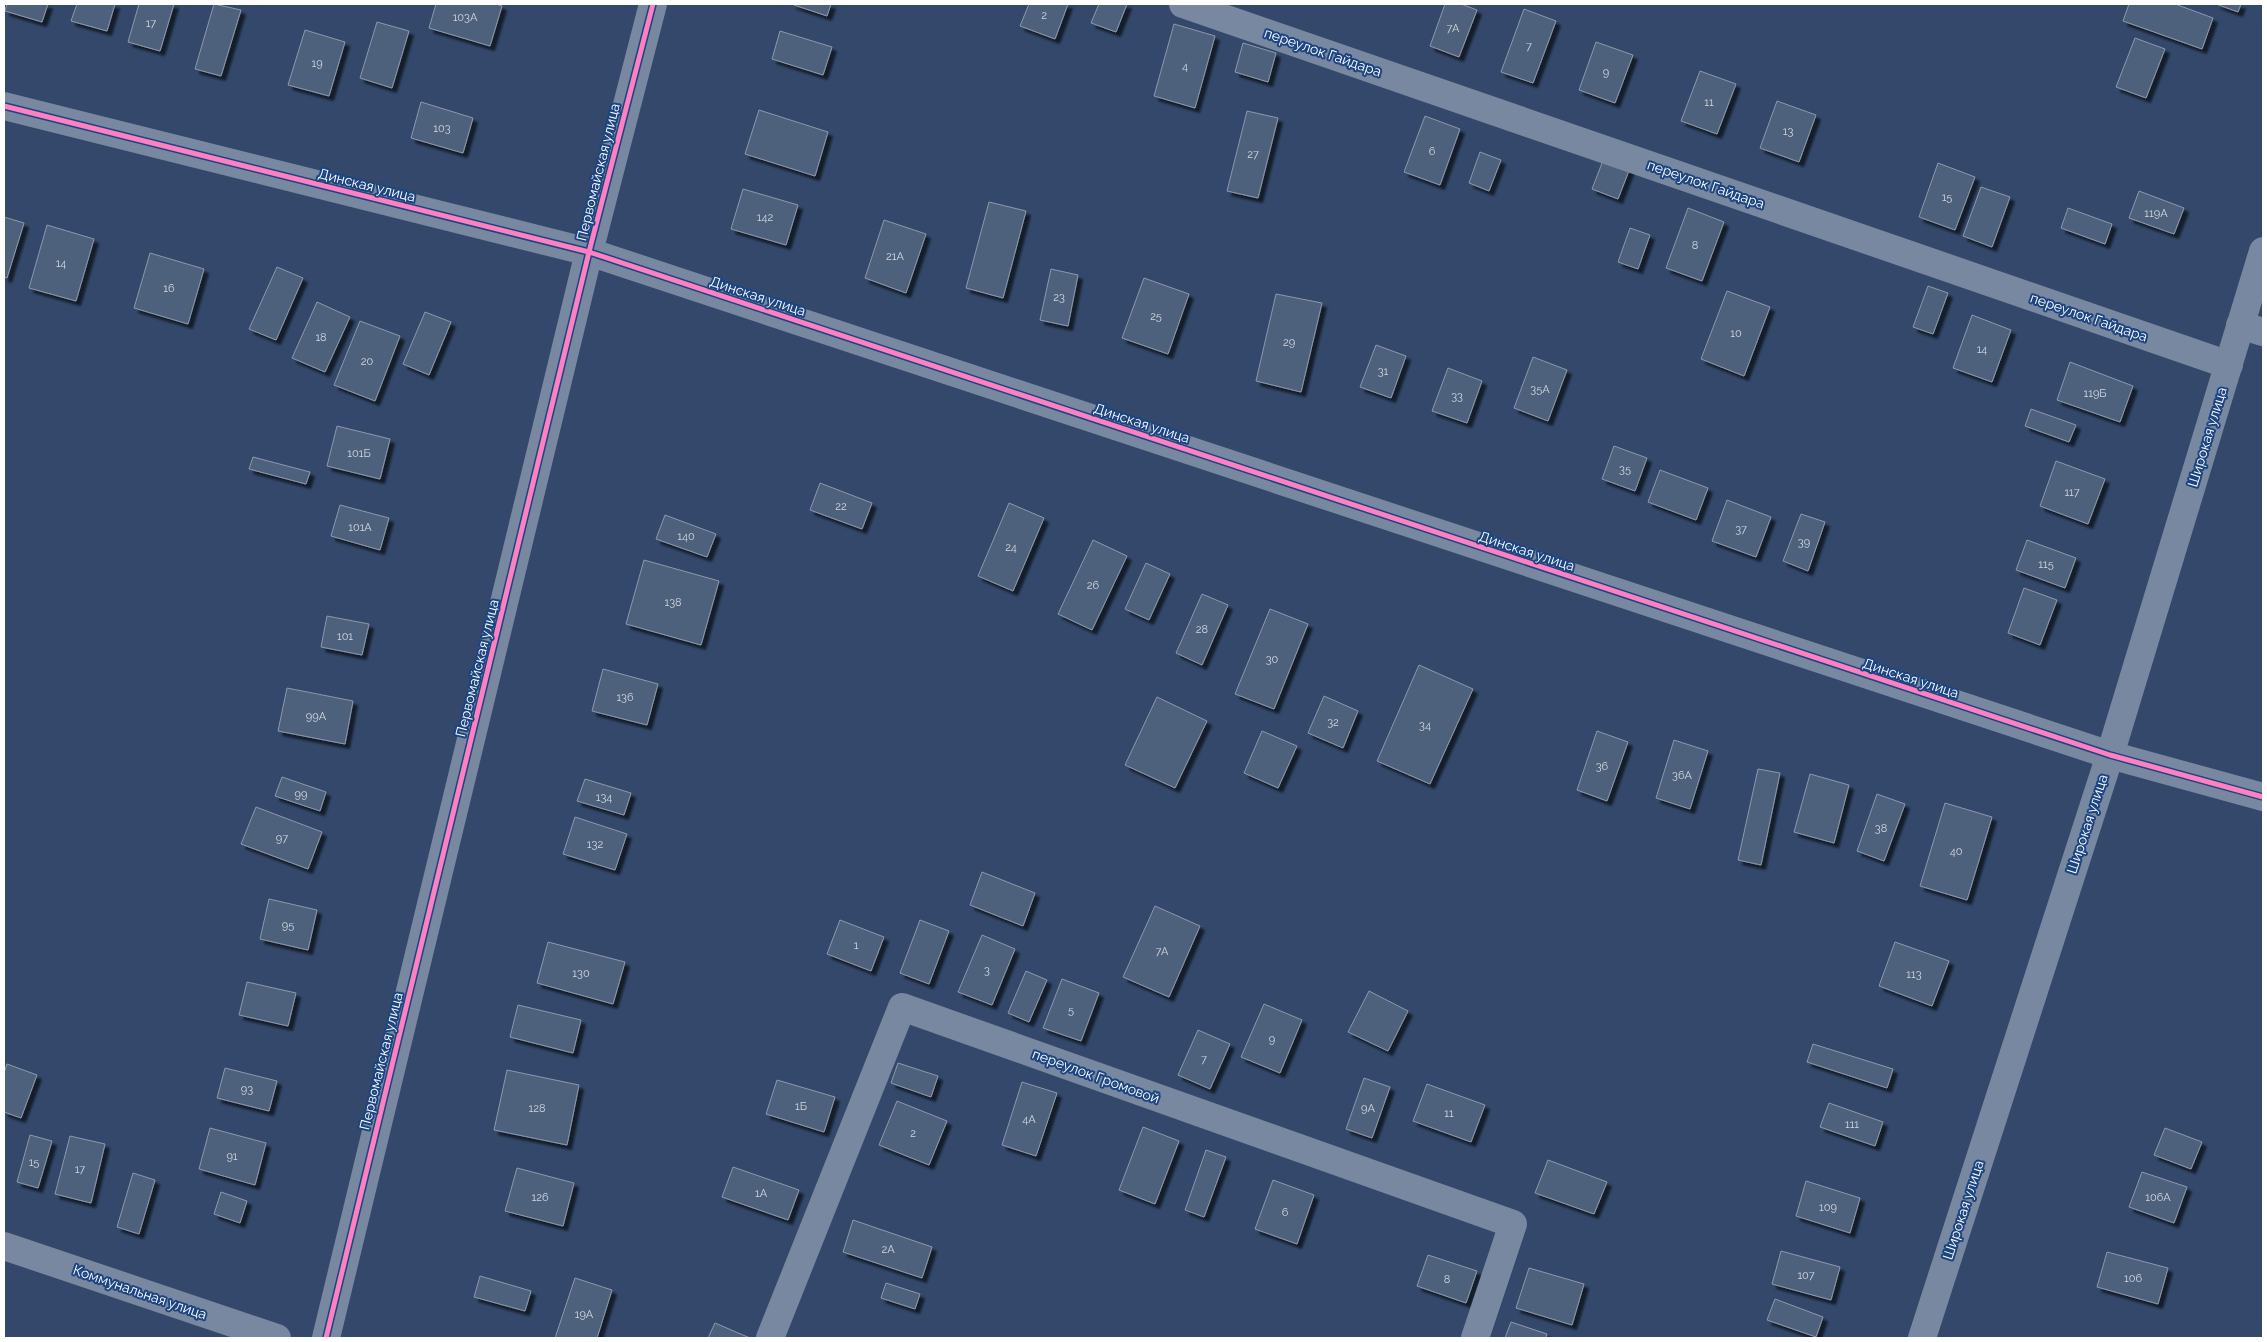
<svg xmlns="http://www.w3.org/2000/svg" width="2267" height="1342" viewBox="0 0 2267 1342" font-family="Raleway,sans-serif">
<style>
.building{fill:#4e607b;stroke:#8c99ae;filter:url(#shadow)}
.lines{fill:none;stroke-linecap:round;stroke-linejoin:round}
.minor{stroke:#7888a0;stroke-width:28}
.tertiary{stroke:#7888a0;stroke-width:28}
.cycleway-casing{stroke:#1c4480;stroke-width:8}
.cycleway{stroke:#ff80c0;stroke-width:5}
.labels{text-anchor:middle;stroke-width:4;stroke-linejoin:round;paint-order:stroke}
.number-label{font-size:11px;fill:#d3d7de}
.street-label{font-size:14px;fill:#fff;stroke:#1c4480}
</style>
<defs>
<filter id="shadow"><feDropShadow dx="4.5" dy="4.5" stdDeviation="1" flood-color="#0009"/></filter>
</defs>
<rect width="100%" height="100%" fill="#33486a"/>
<g class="building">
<path d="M7,4h41l-6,18 -37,-11z"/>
<path d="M77,4h38l-8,27 -36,-10z"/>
<path d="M139,4h35l-14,47 -32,-9z"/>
<path d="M214,4l27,6 -20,66 -26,-7z"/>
<path d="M436,4h60l6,2 -12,40 -61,-18z"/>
<path d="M791,4h40l-4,12z"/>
<path d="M1029,4h39l-13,35 -35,-13z"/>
<path d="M1099,4h28l-11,28 -25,-9z"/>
<path d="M1445,4h16l16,6 -18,47 -29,-11z"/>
<path d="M2129,4h46l38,14 -11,31 -79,-28z"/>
<path d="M2216,4h25l-3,8z"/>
<path d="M1524,9l32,12 -23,62 -32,-11z"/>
<path d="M377,22l32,9 -17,57 -32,-10z"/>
<path d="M1174,24l41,12 -20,72 -41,-12z"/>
<path d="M305,30l40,12 -16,54 -41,-11z"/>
<path d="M780,31l52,16 -9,28 -51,-16z"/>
<path d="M2135,38l30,11 -19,49 -30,-11z"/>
<path d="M1596,42l37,13 -18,48 -36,-13z"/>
<path d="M1243,43l33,10 -8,29 -33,-10z"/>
<path d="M1700,71l36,13 -19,50 -36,-13z"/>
<path d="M1777,101l39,14 -17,47 -39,-14z"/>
<path d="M421,102l52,16 -10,35 -52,-15z"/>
<path d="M759,110l69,22 -13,44 -70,-22z"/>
<path d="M1247,111l31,7 -20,80 -31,-7z"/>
<path d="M1425,116l35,13 -20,56 -36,-13z"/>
<path d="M1480,152l21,8 -12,31 -20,-8z"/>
<path d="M1604,158l26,10 -12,31 -26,-10z"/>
<path d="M1938,163l37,14 -20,53 -36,-13z"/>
<path d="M1981,187l29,10 -18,50 -29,-11z"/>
<path d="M743,189l55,16 -12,40 -55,-16z"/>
<path d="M2139,191l45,17 -10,26 -45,-16z"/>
<path d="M989,202l37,9 -23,87 -37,-10z"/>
<path d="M1688,208l36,14 -22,59 -36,-13z"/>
<path d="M2068,208l44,16 -7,20 -44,-16z"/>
<path d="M4,217l20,6 -17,55 -3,-1z"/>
<path d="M884,220l42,14 -20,59 -41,-15z"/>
<path d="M47,225l47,14 -18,62 -47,-13z"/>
<path d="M1630,228l20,7 -12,34 -20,-7z"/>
<path d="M150,253l54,16 -16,55 -54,-16z"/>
<path d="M277,267l26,11 -27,62 -27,-11z"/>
<path d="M1051,269l27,6 -10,51 -28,-6z"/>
<path d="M1144,278l45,16 -21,60 -46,-16z"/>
<path d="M1928,286l20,7 -15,41 -20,-7z"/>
<path d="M1727,291l43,16 -26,69 -43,-17z"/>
<path d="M1276,294l46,9 -21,89 -45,-11z"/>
<path d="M317,302l33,15 -25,55 -33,-14z"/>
<path d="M425,312l26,10 -22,53 -26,-11z"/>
<path d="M1972,315l39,15 -19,52 -39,-14z"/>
<path d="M360,321l40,15 -25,65 -41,-16z"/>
<path d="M1376,345l30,11 -15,42 -31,-11z"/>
<path d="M1533,357l34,13 -19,51 -34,-13z"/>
<path d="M2070,362l63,24 -13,36 -63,-22z"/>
<path d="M1448,368l34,13 -15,42 -35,-12z"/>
<path d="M2031,409l45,16 -7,17 -44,-16z"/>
<path d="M337,426l53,13 -10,40 -53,-13z"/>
<path d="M1614,446l33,12 -12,33 -33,-12z"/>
<path d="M253,457l57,15 -4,12 -57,-15z"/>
<path d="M2056,461l49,18 -17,45 -48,-18z"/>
<path d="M1660,470l48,18 -12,32 -48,-18z"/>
<path d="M820,483l52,20 -10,26 -52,-19z"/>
<path d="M1727,500l44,17 -15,40 -44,-16z"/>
<path d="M1009,503l35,15 -31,73 -35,-15z"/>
<path d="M340,505l49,13 -9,32 -49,-14z"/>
<path d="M1801,514l24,8 -17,49 -25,-10z"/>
<path d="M665,515l51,19 -9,23 -51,-18z"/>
<path d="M1093,540l34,16 -35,74 -34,-16z"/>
<path d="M2027,540l49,18 -11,30 -49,-18z"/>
<path d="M644,560l75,21 -18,64 -75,-21z"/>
<path d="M1146,563l24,11 -21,46 -24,-11z"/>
<path d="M2024,588l33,12 -17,45 -32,-12z"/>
<path d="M1202,594l26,11 -26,60 -26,-12z"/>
<path d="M1270,609l38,15 -34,85 -39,-15z"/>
<path d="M327,616l42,8 -7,31 -41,-8z"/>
<path d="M1419,665l54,24 -43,95 -53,-23z"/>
<path d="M603,669l55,15 -11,41 -55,-14z"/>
<path d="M287,688l66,13 -8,43 -67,-13z"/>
<path d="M1324,696l34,15 -15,37 -35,-15z"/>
<path d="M1157,697l50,24 -32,67 -50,-23z"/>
<path d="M1262,731l35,15 -19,42 -34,-15z"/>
<path d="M1597,731l31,11 -21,59 -30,-11z"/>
<path d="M1674,740l34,11 -18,58 -34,-11z"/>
<path d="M1758,769l22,4 -19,92 -23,-5z"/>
<path d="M1810,774l39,11 -15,58 -40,-11z"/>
<path d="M282,777l44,15 -6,19 -45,-15z"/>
<path d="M585,779l46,14 -7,22 -47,-14z"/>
<path d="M1877,794l28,10 -21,57 -27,-10z"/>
<path d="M1945,803l47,14 -25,83 -47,-14z"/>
<path d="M256,807l66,25 -14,37 -67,-25z"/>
<path d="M575,817l52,17 -12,36 -52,-16z"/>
<path d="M982,872l53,21 -12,33 -53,-21z"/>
<path d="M269,899l48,11 -9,40 -48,-11z"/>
<path d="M1155,906l45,20 -31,71 -46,-20z"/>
<path d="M840,920l44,17 -13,34 -44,-17z"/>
<path d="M920,920l29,11 -20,53 -29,-11z"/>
<path d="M982,935l33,14 -23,56 -34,-13z"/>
<path d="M548,942l77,20 -12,42 -76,-21z"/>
<path d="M1895,942l54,19 -17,45 -53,-20z"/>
<path d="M1026,971l21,9 -18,42 -21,-9z"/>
<path d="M1062,979l37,14 -18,48 -38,-13z"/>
<path d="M247,982l49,11 -8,33 -49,-11z"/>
<path d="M1369,991l39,20 -20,40 -40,-19z"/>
<path d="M1264,1004l38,16 -22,53 -39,-16z"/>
<path d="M518,1005l63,15 -8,33 -63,-16z"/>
<path d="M1198,1030l32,14 -20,45 -32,-14z"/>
<path d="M1813,1044l80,25 -6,19 -80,-26z"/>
<path d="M898,1063l40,13 -7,21 -40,-14z"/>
<path d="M7,1064l30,11 -16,43 -17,-6v-39z"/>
<path d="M225,1068l52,13 -8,30 -52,-13z"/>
<path d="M507,1070l72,15 -12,60 -73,-15z"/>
<path d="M1364,1078l26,9 -18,51 -26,-9z"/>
<path d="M777,1080l58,17 -11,35 -58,-18z"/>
<path d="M1022,1082l35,11 -21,63 -34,-11z"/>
<path d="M1427,1084l58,21 -14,37 -58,-21z"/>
<path d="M897,1101l50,20 -18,44 -50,-20z"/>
<path d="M1829,1103l54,19 -8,24 -55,-19z"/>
<path d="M1143,1127l36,14 -24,63 -36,-14z"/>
<path d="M210,1128l56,15 -11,42 -56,-16z"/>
<path d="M2165,1128l37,14 -11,27 -37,-14z"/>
<path d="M30,1135l22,6 -14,47 -21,-6z"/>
<path d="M70,1136l35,8 -14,59 -36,-9z"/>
<path d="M1206,1150l20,7 -22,60 -19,-7z"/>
<path d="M1548,1160l59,22 -13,32 -59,-21z"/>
<path d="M733,1167l66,23 -11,30 -66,-23z"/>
<path d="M517,1168l57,15 -11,43 -58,-15z"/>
<path d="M2142,1172l45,15 -13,36 -45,-16z"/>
<path d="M133,1173l22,7 -16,54 -22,-7z"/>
<path d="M1273,1180l41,15 -17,49 -42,-15z"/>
<path d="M1806,1181l54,17 -10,35 -54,-17z"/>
<path d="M221,1192l26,9 -7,22 -26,-9z"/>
<path d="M853,1220l79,27 -10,31 -79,-26z"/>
<path d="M1781,1251l59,16 -9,33 -59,-16z"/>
<path d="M2107,1252l61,16 -10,36 -61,-17z"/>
<path d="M1428,1255l49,16 -11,32 -49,-17z"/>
<path d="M1529,1268l55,16 -12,41 -56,-17z"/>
<path d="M480,1276l51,15 -6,20 -51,-14z"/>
<path d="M575,1278l37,12 -15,48h-42z"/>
<path d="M886,1283l34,11 -5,15 -34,-11z"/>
<path d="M1775,1299l48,18 -7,20 -49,-17z"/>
<path d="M1511,1322l36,12 -1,4h-41z"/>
<path d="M715,1323l35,15h-42z"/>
</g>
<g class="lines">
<g class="minor">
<path d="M1183,4l1046,361"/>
<path d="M4,106l585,146 1521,503 153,42"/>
<path d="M2240,325l23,7"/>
<path d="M326,1338l263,-1086 64,-248"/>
<path d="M770,1338l132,-331 611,217 -38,114"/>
<path d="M1922,1338l188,-583 153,-504"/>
</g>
<path class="tertiary" d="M4,1246l273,92"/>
<g class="cycleway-casing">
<g id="cycleway">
<path d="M4,106l585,146 1521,503 153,42"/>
<path d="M326,1338l263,-1086 64,-248"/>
</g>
</g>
<use href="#cycleway" class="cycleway"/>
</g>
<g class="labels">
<g class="number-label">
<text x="1044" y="19">2</text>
<text x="465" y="21">103А</text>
<text x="151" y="27">17</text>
<text x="1453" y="32">7А</text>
<text x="1529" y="50">7</text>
<text x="317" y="67">19</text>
<text x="1185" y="70">4</text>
<text x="1606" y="76">9</text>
<text x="1709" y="106">11</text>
<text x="442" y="132">103</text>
<text x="1788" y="135">13</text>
<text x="1432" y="155">6</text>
<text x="1253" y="158">27</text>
<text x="1947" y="201">15</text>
<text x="2156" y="217">119А</text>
<text x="765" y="221">142</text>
<text x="1695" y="249">8</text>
<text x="895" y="260">21А</text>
<text x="61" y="267">14</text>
<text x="169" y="292">16</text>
<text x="1059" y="301">23</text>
<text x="1156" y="320">25</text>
<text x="1736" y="337">10</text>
<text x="321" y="341">18</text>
<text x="1289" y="346">29</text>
<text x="1982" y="353">14</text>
<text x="367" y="365">20</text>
<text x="1383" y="375">31</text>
<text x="1540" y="393">35А</text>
<text x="2095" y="397">119Б</text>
<text x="1457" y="400">33</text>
<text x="359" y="457">101Б</text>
<text x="1625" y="473">35</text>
<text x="2072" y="496">117</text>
<text x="841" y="510">22</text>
<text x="360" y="531">101А</text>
<text x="1741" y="533">37</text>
<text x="686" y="540">140</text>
<text x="1804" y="546">39</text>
<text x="1011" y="551">24</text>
<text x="2046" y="568">115</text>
<text x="1093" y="589">26</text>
<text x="673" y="606">138</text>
<text x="1202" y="633">28</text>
<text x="345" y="640">101</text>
<text x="1272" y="663">30</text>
<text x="625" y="701">136</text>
<text x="316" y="720">99А</text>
<text x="1333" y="726">32</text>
<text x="1425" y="729">34</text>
<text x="1602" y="770">36</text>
<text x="1682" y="779">36А</text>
<text x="301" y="798">99</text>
<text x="604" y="801">134</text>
<text x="1881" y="832">38</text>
<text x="282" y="842">97</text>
<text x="595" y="848">132</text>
<text x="1956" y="855">40</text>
<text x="288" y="929">95</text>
<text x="856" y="949">1</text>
<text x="1162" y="955">7А</text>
<text x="987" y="974">3</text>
<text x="581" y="977">130</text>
<text x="1914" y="978">113</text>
<text x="1071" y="1014">5</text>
<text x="1272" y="1043">9</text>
<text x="1204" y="1063">7</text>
<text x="247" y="1093">93</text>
<text x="801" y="1110">1Б</text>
<text x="537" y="1112">128</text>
<text x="1368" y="1112">9А</text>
<text x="1449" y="1117">11</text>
<text x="1029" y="1123">4А</text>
<text x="1852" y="1128">111</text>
<text x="913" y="1137">2</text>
<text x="232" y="1160">91</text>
<text x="34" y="1166">15</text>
<text x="80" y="1173">17</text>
<text x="761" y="1197">1А</text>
<text x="540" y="1201">126</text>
<text x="2158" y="1201">106А</text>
<text x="1828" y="1211">109</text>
<text x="1285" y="1216">6</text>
<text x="888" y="1253">2А</text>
<text x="1806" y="1279">107</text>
<text x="2133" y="1282">106</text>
<text x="1447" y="1283">8</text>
<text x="584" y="1318">19А</text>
</g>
<g class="street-label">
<text transform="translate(1323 52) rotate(19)" y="5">переулок Гайдара</text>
<text transform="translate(598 172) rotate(-76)" y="5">Первомайская улица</text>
<text transform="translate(1706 184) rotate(19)" y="5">переулок Гайдара</text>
<text transform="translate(367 185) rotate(14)" y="5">Динская улица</text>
<text transform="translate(758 296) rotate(18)" y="5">Динская улица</text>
<text transform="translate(2089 317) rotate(19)" y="5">переулок Гайдара</text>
<text transform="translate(1142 423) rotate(18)" y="5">Динская улица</text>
<text transform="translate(2207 437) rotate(-73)" y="5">Широкая улица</text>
<text transform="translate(1527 551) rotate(18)" y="5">Динская улица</text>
<text transform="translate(477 668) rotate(-76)" y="5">Первомайская улица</text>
<text transform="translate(1911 678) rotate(18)" y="5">Динская улица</text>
<text transform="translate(2087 824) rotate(-72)" y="5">Широкая улица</text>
<text transform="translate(381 1061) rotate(-76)" y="5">Первомайская улица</text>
<text transform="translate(1096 1076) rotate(20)" y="5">переулок Громовой</text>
<text transform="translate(1963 1210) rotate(-72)" y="5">Широкая улица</text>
<text transform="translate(140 1292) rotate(19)" y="5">Коммунальная улица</text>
</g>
</g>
<rect width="2267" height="1342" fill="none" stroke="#ffffff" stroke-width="10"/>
</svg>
